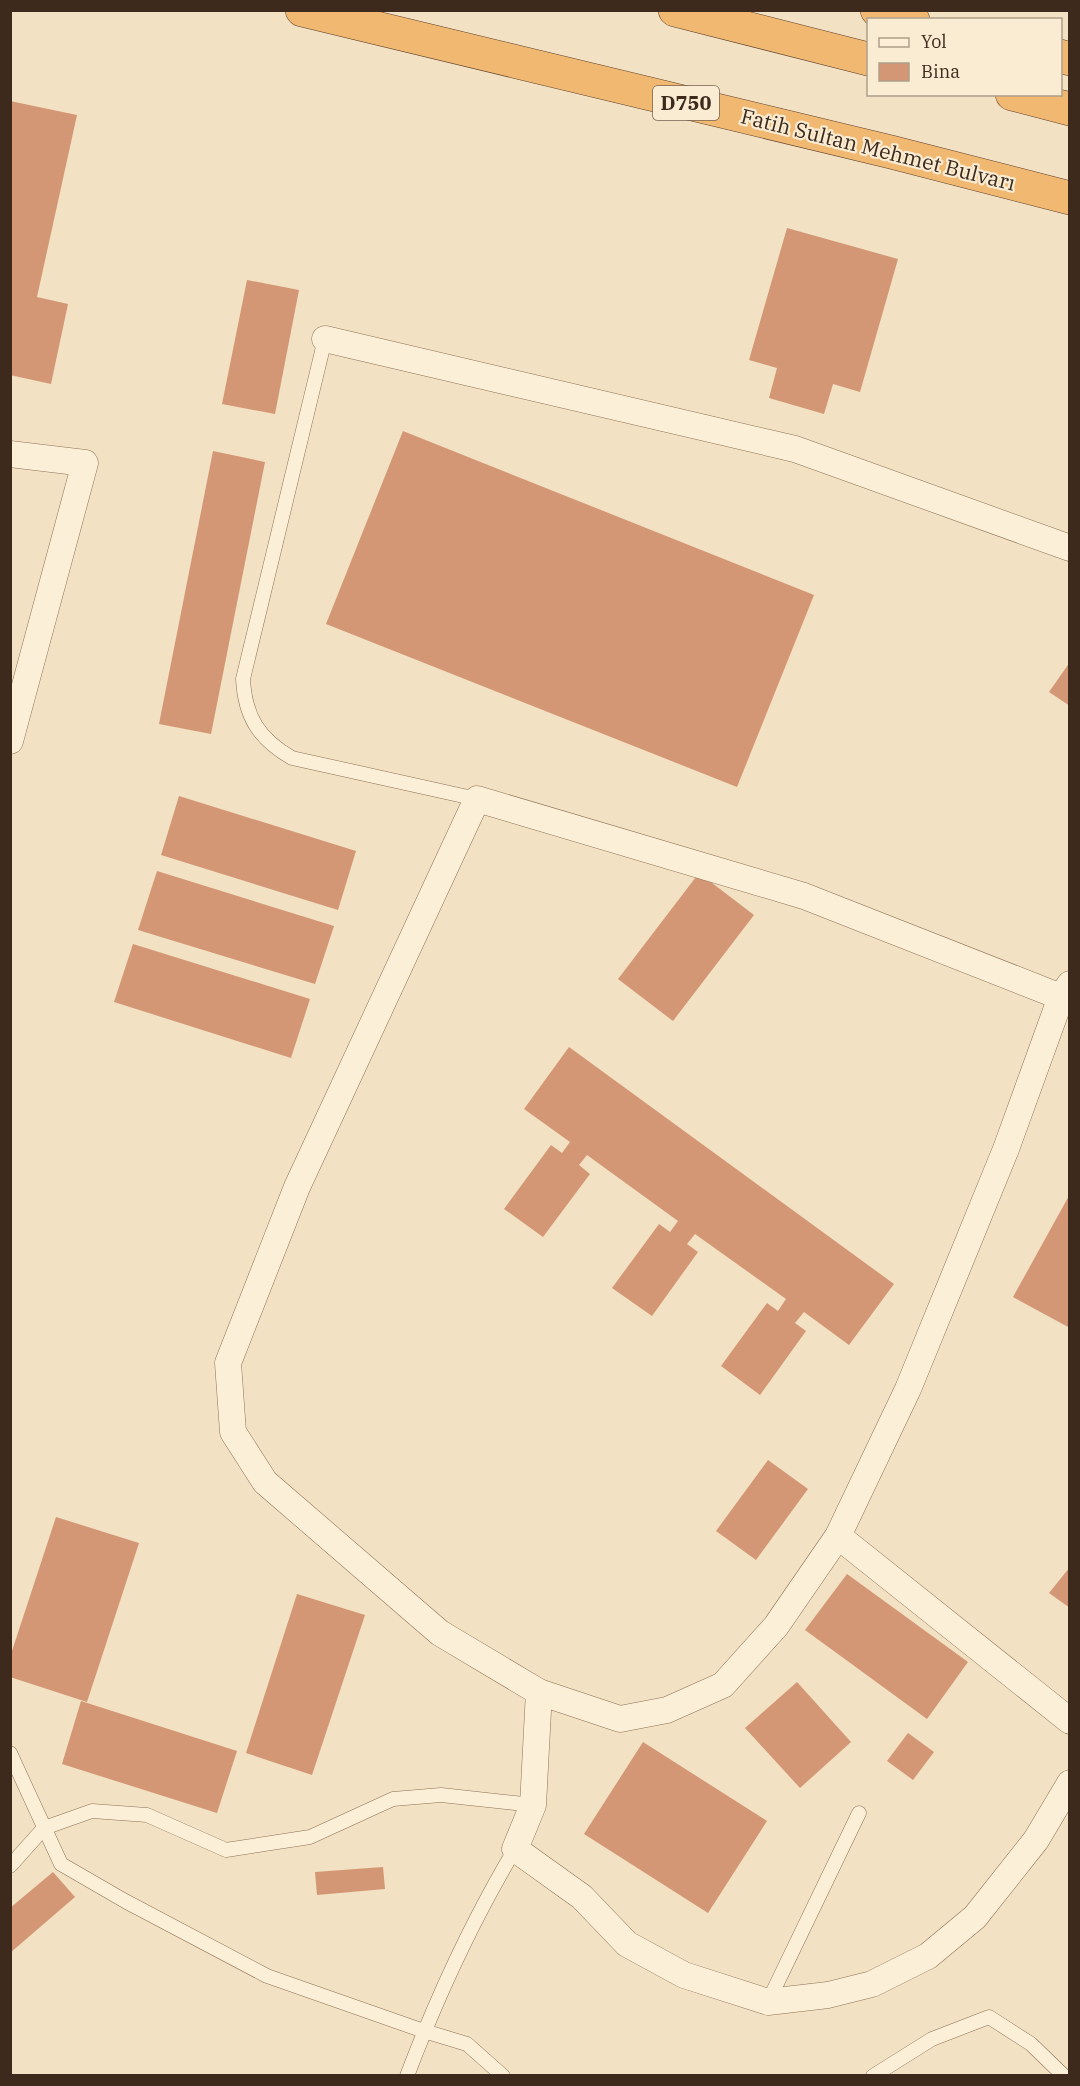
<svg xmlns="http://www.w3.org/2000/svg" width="1080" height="2086" viewBox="0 0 1080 2086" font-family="'IBM Plex Serif',serif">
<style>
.building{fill:#d49775}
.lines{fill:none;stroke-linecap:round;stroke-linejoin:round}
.service-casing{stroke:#8e7157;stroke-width:15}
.minor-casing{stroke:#8e7157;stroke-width:27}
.trunk-casing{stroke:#5c3f2c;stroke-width:34}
.service{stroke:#fcefd7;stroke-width:14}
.minor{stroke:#fcefd7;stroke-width:26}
.trunk{stroke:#f1b871;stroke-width:33}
.labels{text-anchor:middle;stroke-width:4.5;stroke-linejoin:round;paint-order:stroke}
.shield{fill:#f9ecd3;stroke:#756454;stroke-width:1.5}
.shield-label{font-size:20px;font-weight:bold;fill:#3d2a1d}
.street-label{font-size:21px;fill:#3d2a1d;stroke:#f9ecd3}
</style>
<rect width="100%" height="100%" fill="#f2e1c2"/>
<g class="building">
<path d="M10,101l67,14 -40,182 31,7 -17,80 -41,-9z"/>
<path d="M787,228l111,31 -38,133 -27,-8 -9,30 -55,-16 8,-30 -28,-8z"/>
<path d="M247,280l52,10 -24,124 -53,-10z"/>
<path d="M403,431l411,164 -77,192 -411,-163z"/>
<path d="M213,451l52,11 -54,272 -52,-10z"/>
<path d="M1070,662v44l-21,-14z"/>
<path d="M179,796l177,55 -18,59 -177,-55z"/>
<path d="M157,871l177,55 -19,58 -177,-54z"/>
<path d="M699,873l55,42 -81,106 -55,-42z"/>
<path d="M133,944l177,55 -19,59 -177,-56z"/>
<path d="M569,1047l325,237 -45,61 -45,-33 -9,11 11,8 -46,64 -39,-29 46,-63 11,8 8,-12 -91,-65 -8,10 11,8 -46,64 -40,-28 47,-64 11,8 8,-11 -91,-66 -8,10 11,9 -47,63 -39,-28 47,-64 11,8 8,-11 -46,-33z"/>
<path d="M1070,1194v134l-57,-31z"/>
<path d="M768,1460l40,29 -52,71 -40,-29z"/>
<path d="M56,1517l83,26 -52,159 -77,-25v-20z"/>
<path d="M1070,1567v41l-21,-15z"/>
<path d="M847,1574l121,88 -41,57 -122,-89z"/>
<path d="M297,1594l68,21 -53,160 -66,-22z"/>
<path d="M797,1682l54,60 -51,46 -55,-60z"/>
<path d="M81,1701l156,50 -20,62 -155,-49z"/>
<path d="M908,1733l26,19 -21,28 -26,-19z"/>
<path d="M643,1742l124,79 -59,92 -124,-79z"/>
<path d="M383,1867l2,22 -68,6 -2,-23z"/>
<path d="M53,1872l22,25 -65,56v-45z"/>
</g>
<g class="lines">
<g class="service-casing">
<g id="service">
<path d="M325,339l-82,340c2,38 16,60 49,79l185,41"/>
<path d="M10,1753l51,111 64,37 142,75 157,55 43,13 36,32"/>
<path d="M10,1866l34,-38 48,-17 55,4 79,35 84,-13 83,-38 48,-4 92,10"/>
<path d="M768,2002l91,-189"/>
<path d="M407,2076c30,-79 65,-155 108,-227"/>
<path d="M873,2076l59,-37 57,-22 42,27 33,32"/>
</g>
</g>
<g class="minor-casing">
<g id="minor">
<path d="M325,339l470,110 275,99"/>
<path d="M10,454l75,9 -75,278"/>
<path d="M1070,984l-9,13 -55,152 -98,240 -70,147 -62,90 -53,59 -56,25 -47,9 -81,-27 -99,-59 -175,-151 -32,-50 -5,-69 69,-176 180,-388 327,97 257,101 9,3"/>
<path d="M838,1536l232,185"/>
<path d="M539,1692l-6,113 -18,44 67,48 45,47 57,31 84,27 60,-7 44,-11 56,-28 47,-39 61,-77 34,-57"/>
</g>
</g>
<g class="trunk-casing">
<g id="trunk">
<path d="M302,10l589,142 179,46"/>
<path d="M675,10l193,49"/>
<path d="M877,10l36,10"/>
<path d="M1060,56l10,3"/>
<path d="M1012,94l58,15"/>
</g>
</g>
<use href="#service" class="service"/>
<use href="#minor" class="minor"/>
<use href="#trunk" class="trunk"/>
</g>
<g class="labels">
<rect class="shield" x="653" y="86" width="66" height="34" rx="4.5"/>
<g class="shield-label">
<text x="686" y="110">D750</text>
</g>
<g class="street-label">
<text transform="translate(878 150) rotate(14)" y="7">Fatih Sultan Mehmet Bulvarı</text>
</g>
</g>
<rect width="1080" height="2086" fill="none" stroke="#3d2a1d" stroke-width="24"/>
<rect x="867" y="18" width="195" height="78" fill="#f9ecd3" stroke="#ae9e8a" stroke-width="1.5"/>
<rect x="879" y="38" width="30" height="9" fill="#fcefd7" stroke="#ae9e8a" stroke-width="1.5"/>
<text x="921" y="48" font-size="18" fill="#3d2a1d">Yol</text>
<rect x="879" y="63" width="30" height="18" fill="#d49775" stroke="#ae9e8a" stroke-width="1.5"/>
<text x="921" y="78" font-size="18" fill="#3d2a1d">Bina</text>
</svg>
